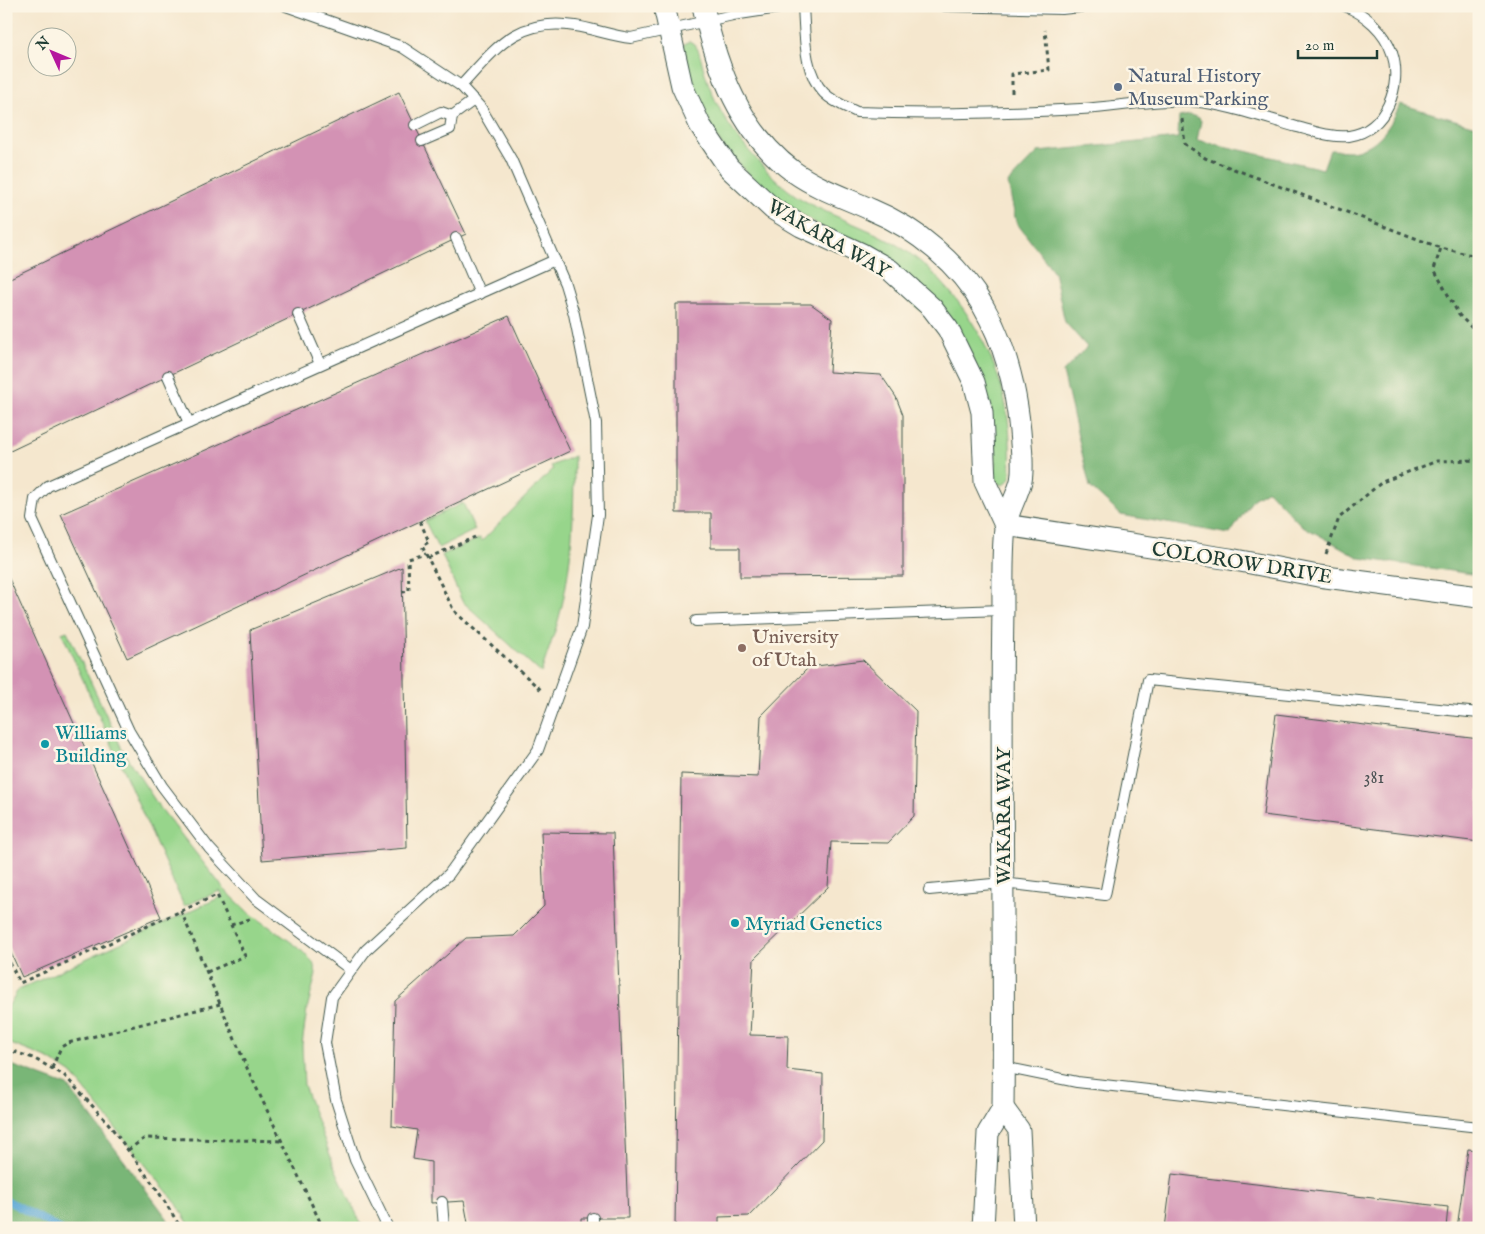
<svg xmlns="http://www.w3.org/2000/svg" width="1485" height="1234" viewBox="0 0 1485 1234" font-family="'IM FELL English',serif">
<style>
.green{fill:#97d58b;stroke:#5b8960}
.forest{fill:#79b677;stroke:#4c7a56}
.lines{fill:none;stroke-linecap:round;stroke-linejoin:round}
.stream{stroke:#5da9d6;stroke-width:8}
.building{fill:#d392b4}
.service-casing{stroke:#3f564b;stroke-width:12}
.minor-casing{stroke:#3f564b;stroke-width:23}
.path{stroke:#3f564b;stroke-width:3;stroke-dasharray:4 4;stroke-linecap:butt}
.service{stroke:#fff;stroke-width:10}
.minor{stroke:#fff;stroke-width:21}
.service-dot{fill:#5c6f8a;stroke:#fcf5e5;stroke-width:2}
.education-dot{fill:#8d6e63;stroke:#fcf5e5;stroke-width:2}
.culture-dot{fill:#0f9aa8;stroke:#fcf5e5;stroke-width:2}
.labels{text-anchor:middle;stroke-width:5;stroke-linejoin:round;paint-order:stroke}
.number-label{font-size:18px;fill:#4c5254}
.service-label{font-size:20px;fill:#4e5e75;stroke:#fcf5e5;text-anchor:start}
.street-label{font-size:20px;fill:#1f3d34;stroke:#fcf5e5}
.education-label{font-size:20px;fill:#785e54;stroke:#fcf5e5;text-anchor:start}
.culture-label{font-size:20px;fill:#0d838f;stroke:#fcf5e5;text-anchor:start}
</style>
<rect width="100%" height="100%" fill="#fcf5e5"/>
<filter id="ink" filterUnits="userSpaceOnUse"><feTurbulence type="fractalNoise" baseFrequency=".02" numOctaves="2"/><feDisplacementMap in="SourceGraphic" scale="10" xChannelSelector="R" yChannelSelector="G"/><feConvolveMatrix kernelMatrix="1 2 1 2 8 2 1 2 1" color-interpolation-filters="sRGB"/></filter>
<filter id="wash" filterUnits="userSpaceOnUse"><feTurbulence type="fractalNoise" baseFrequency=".0096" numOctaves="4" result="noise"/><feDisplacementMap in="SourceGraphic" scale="20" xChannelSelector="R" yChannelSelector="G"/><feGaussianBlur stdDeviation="1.12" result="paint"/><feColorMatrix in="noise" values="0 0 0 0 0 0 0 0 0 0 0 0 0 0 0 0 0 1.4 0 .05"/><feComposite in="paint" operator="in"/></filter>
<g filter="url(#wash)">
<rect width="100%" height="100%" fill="#f5e7ce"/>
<g class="green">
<path d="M689,41c11,4 12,20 15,29 9,31 24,58 46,82 16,18 32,36 53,48 31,18 68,28 99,48 53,35 96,103 105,165 4,21 3,43 4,64l-7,8 -9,-3v-41l-5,-34 -18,-51 -137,-121 -72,-45 -42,-46 -27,-51 -11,-48z"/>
<path d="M574,456c0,55 -1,112 -16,165 -5,18 -12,35 -17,52l-79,-72 -20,-46 38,-17 2,3 71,-72 -2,-3z"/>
<path d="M463,503l12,27 -37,18 -13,-27z"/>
<path d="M67,631l57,122 34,52 66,84 23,22 51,36 15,15 3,12 -9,35 -5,36 2,41 31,82 28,60h-172l-14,-24 -105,-130 -23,-15 -43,-17v-32l12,-20 205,-94 -3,-5 -36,15 -122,-273z"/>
</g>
<g class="forest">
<path d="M1400,104l79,23v448l-119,-17 -59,-33 -33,-35 -15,9 -23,35 -109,-19 -31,-28 -27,-115 24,-25 -22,-25 -11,-50 -38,-50 -8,-39 30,-31 140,-14 1,-21 11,-2 9,3 2,3 -4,19 126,29 7,-19c7,0 14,1 20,1 27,-2 41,-25 50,-47z"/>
<path d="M6,1063l62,23 99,132 4,10h-165z"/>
</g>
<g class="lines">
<path class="stream" d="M6,1200l52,28"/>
</g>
<g id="blocks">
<g class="building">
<path d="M399,92l67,142 -460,219v-173z"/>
<path d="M676,304h135l21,15 -3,53 52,3 15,22 7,18v161l-163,1v-29h-29v-35h-35z"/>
<path d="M509,316l61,135 -443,207 -66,-144z"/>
<path d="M402,567l5,281 -145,12 -12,-230z"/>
<path d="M6,572l155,345 -139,60 -16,-35z"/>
<path d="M863,660l53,51 -2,105 -26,27 -57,-1 -3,45 -74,72 -4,76 38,1 -1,34 36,4 -1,66 -73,76 -30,1v11h-44l6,-454 77,3 3,-61 48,-49z"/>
<path d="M1276,714l203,25v103l-216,-27z"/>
<path d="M541,832l72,1 15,385h-47v10h-108l-5,-5 -4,-22 -33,2v-41l-18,-3 4,-29 -25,-4 3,-125 71,-63 48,-2 30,-30z"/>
<path d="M1468,1149l11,1v78h-22z"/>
<path d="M1172,1174l276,33 -2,21h-281z"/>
</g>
</g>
</g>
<g filter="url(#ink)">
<use href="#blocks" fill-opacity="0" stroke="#3f564b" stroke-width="1"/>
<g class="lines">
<g class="service-casing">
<g id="service">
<path d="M286,6l116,41 59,39 20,22 30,51 54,125 9,30 22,109 2,92 -16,112 -44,123 -89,124 -83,76 -34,47 -7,46 11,57 19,60 33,68"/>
<path d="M803,6c2,27 0,66 21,87 9,9 22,14 33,19 75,3 150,1 224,-3 37,-2 72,-10 109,-8 36,3 72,16 107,26 17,4 35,11 52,9 37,-5 54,-51 43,-83 -7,-22 -27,-39 -47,-47"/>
<path d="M945,6l117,3 27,-3"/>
<path d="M461,86c35,-38 56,-69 114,-60 19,3 37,10 56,12l102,-23 60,-9"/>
<path d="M415,125l26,-13 11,4"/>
<path d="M422,141l28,-12 2,-13 22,-16"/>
<path d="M456,238l24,56"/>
<path d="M298,314l22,50"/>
<path d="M168,376l21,47"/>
<path d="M696,621l306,-11"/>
<path d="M929,890l74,-7 102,12 43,-215 331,33"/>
<path d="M351,970l-95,-71 -47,-51 -47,-62 -33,-55 -97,-212 3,-20 13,-13 507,-226"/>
<path d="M1003,1067l74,15 402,45"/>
<path d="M442,1202l2,26"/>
<path d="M593,1218v10"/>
</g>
</g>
<g class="minor-casing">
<g id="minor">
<path d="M664,6l18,80 18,39 29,43 44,41 28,17 61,28 28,16 42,38 16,21 26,53 8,30 3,70 20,43"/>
<path d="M703,6c14,63 37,126 91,166 24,17 52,26 78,38 44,18 88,55 111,96 22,38 33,82 37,125 1,15 4,35 1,50 -4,16 -14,31 -16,47 -3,26 -2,54 -2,81 -3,166 2,333 0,499l-15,25 -5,95"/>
<path d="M1005,525l225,34 88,17 161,21"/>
<path d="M1003,1108l16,22 5,98"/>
</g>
</g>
<g class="path">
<path d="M1012,93v-19l37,-4 -4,-40"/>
<path d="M1182,119l3,25 20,14 236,90"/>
<path d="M1479,254l-7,1 -31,-7 -7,21 25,46 20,20"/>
<path d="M420,521l9,21 -7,4 32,65 87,79"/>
<path d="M1326,554l13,-36 43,-36 55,-21 42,-1"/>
<path d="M428,558l47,-21"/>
<path d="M402,592l7,-1 -1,-32 18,-5"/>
<path d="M181,911l66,157 76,160"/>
<path d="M6,955l14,28 197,-88 14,30 19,-6"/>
<path d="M207,972l38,-16 -14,-31"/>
<path d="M6,1049l27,9 31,17 44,48 50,68 23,37"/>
<path d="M52,1068l9,-21 7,-4 152,-39"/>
<path d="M128,1150l17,-12 137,3"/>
</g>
<use href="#service" class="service"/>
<use href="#minor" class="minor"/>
</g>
</g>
<circle class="service-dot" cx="1118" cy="87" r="5"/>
<circle class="education-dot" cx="742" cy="648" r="5"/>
<g class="culture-dot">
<circle cx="45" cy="744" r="5"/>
<circle cx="735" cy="923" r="5"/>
</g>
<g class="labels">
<g class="number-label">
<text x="1374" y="783">381</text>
</g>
<g class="service-label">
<text x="1128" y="82">Natural History<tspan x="1128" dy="23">Museum Parking</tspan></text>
</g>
<g class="street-label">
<text transform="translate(829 238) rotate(30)" y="7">WAKARA WAY</text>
<text transform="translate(1242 562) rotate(9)" y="7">COLOROW DRIVE</text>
<text transform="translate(1003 816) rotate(-90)" y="7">WAKARA WAY</text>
</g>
<g class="education-label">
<text x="752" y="643">University<tspan x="752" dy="23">of Utah</tspan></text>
</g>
<g class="culture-label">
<text x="55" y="739">Williams<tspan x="55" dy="23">Building</tspan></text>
<text x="745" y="930">Myriad Genetics</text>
</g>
</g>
<rect width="1485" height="1234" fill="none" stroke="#fcf5e5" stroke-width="25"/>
<g transform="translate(52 52) rotate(314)"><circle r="24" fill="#fcf5e5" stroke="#a4ab9e"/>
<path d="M0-4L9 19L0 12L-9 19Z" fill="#b5179e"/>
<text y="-8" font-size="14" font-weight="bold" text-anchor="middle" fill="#1f3d34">N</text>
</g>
<path d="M1298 50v8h79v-8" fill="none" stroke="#1f3d34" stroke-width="2.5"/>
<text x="1305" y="50" font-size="15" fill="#1f3d34" stroke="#fcf5e5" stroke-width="4" paint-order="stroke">20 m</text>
</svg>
